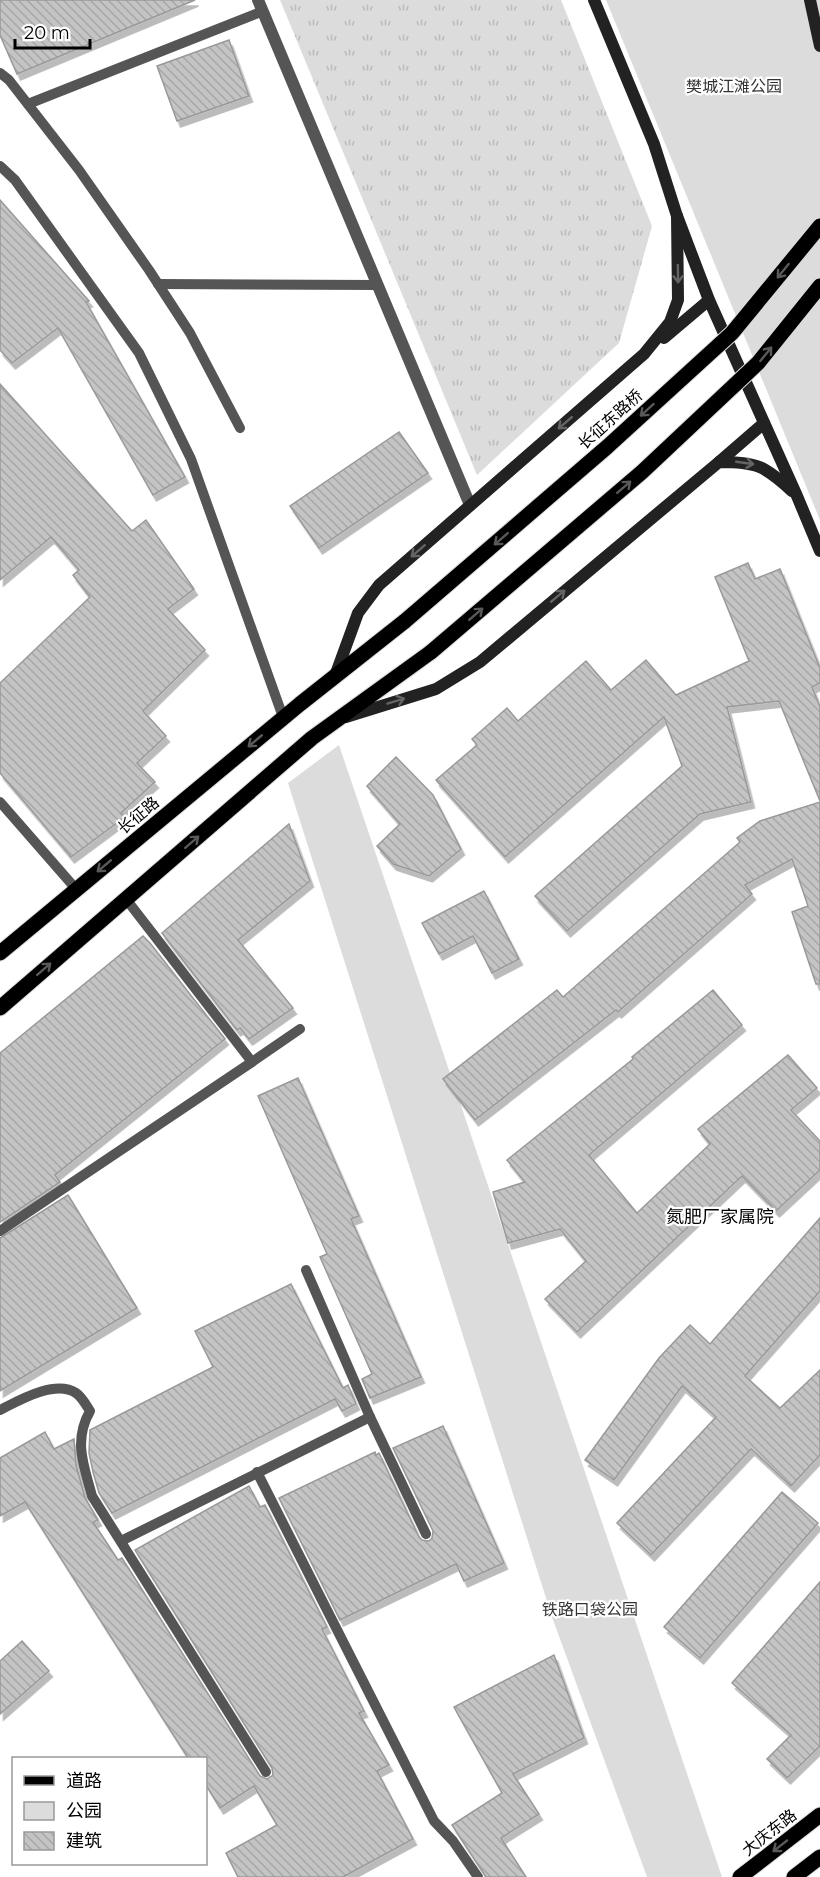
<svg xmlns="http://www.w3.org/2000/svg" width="820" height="1877" viewBox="0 0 820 1877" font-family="Montserrat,'Noto Sans SC',sans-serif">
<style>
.grass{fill:url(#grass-tufts)}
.park{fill:#dcdcdc}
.building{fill:url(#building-back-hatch);stroke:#999;stroke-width:1.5;filter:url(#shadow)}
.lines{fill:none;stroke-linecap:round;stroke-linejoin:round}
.primary-casing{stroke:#dbdbdb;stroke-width:17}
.lane{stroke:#555;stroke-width:10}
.street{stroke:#555;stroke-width:12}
.secondary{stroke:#222;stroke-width:12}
.primary{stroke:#000;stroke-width:15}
.primary-bridge-casing{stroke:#dbdbdb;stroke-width:17;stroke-linecap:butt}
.primary-bridge{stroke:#000;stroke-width:15}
.oneway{stroke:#595959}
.oneway2{stroke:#646464}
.labels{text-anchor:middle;stroke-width:4.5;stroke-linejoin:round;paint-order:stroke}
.park-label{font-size:16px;fill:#333;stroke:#fff}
.street-label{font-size:16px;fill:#000;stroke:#fff}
.neighbourhood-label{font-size:18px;fill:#000;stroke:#fff}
</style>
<defs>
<pattern id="grass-tufts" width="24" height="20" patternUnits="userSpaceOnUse" patternTransform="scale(1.5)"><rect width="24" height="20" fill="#dcdcdc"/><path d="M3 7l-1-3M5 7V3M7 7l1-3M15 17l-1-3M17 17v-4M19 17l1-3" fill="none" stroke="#bbb"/></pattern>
<pattern id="building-back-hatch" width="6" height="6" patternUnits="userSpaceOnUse" patternTransform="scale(1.5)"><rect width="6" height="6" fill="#c4c4c4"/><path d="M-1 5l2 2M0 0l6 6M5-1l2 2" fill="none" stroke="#a7a7a7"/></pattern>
<filter id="shadow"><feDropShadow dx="3.5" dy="6" stdDeviation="0" flood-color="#0004"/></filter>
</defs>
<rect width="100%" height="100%" fill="#fff"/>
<path class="grass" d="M280,0h281l91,226 -33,117 -142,132z"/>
<g class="park">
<path d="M606,0h214v520l-14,-34z"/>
<path d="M339,745l383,1132h-75l-95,-260 -264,-834z"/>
</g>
<g class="building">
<path d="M0,0h195l-178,74 -17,-39z"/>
<path d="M229,40l20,56 -72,25 -20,-55z"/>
<path d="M0,200l89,101 -3,1 99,175 -32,18 -95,-167 -46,35 -12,-13z"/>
<path d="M0,384l132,147 14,-11 48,69 -26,20 37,41 -62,61 23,25 -29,27 18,19 -34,31 4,4 -54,40 -71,-84v-90l90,-86 -17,-22 6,-5 -28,-33 -51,43z"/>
<path d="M399,432l29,41 -109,75 -29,-42z"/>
<path d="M748,563l7,16 25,-10 40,99v15l-8,4 8,20v94l-41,-100 -52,6 24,95 -51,12 -133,117 -32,-35 147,-130 -18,-49 -159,140 -69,-77 41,-35 -5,-6 35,-31 11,13 68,-60 25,29 35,-30 30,35 73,-34 -34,-84z"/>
<path d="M396,757l37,38 28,54 -32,27 -36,-12 -16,-18 23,-22 -33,-38z"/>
<path d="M820,802v182h-4l-24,-72 16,-6 -16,-47 -47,26 7,9 -134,118 -2,-2 -141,110 -32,-41 114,-89 6,7 177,-155 -3,-4 23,-17z"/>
<path d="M289,824l21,57 -72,59 55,68 -44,31 -9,-11 -3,2 -75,-97z"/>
<path d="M484,891l35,68 -27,14 -19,-37 -34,18 -17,-31z"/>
<path d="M143,936l7,7 75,96 -170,136 5,7 -60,40v-169z"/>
<path d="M713,990l29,35 -153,130 48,58 73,-69 -12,-15 90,-74 29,33 -26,22 29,31v29l-44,41 -34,-35 -165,156 -32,-33 41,-38 -26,-32 -52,14 -15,-51 32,-10 -18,-22 126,-101 -1,-2z"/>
<path d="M298,1078l61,138 -8,3 70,158 -51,21 -8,-19 10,-5 -52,-117 7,-3 -69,-158z"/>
<path d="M68,1195l69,113 -137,83v-153z"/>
<path d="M820,1218v73l-75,85 35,32 40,-38v85l-29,31 -40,-37 -100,106 -34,-32 99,-106 -34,-31 -68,94 -29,-20 74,-102 31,-33 20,19z"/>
<path d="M291,1284l52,104 5,-3 8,19 -14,7 -7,-12 -223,114 -13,-20 -6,-21 -4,-19 1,-23 123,-63 -18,-36z"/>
<path d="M443,1426l61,137 -40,18 -8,-17 -116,56 -61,-122 96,-46 1,3 3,-2 40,84 3,3 7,1 3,-3 1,-7 -40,-83z"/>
<path d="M45,1432l9,17 20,-10 2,26 9,33 13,22 -5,2 25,38 4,-2 138,218 7,3 6,-4 -1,-7 -137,-218 114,-64 11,21 5,-2 62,122 -5,2 42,82 -5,2 30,52 -12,6 36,68 -70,38h-105l-12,-24 51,-28 -23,-39 -34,22 -14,-23v-27h-18l-163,-256 -25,14v-58z"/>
<path d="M782,1492l36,31 -118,135 -36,-31z"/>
<path d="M820,1582v164l-33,32 -20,-19 24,-24 -59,-52z"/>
<path d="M22,1641l27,30 -49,43v-53z"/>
<path d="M554,1655l30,83 -71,36 26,40 -38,24 25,39h-40l-34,-52 50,-32 -48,-86z"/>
</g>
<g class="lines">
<g class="primary-casing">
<g id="primary">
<path d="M0,953l300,-249 105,-83"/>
<path d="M0,1008l312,-270 119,-86"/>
<path d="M740,1877l80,-62"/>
<path d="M794,1877l26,-20"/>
</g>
</g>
<g class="lane">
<path d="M0,73l9,7 70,90 70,100 41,63 50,95"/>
<path d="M28,104l235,-93"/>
<path d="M0,166l15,14 124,173 52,106 92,258"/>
<path d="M158,284l220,1"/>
<path d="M0,802l76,87"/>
<path d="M126,899l126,163 48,-33"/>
<path d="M0,1231l252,-169"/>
<path d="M306,1270l64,147 56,117"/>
<path d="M0,1410c18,-9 55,-31 76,-17 6,4 10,12 14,18 -17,30 -6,55 2,85l174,276"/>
<path d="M257,1472l177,349 19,20 25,36"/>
<path d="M121,1541l249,-124"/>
</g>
<path class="street" d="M258,0l212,505"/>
<g class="secondary">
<path d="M594,0l60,144 23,72 32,84 88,196 23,55"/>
<path d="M810,0l10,46"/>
<path d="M664,338l45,-38"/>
<path d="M719,462l45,-39"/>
<path d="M335,676l23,-63 21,-28 265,-231 26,-32 8,-22 -1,-84"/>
<path d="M346,717l90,-28 44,-27 239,-200c37,0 45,3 73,29"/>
</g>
<use href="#primary" class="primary"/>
<g class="primary-bridge-casing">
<g id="primary-bridge">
<path d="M405,621l202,-174 125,-114 88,-107"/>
<path d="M431,652l211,-180 116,-109 62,-77"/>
</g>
</g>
<use href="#primary-bridge" class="primary-bridge"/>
</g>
<defs><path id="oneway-shaft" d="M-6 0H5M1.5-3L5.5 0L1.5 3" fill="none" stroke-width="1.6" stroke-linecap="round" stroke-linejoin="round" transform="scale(1.5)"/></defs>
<g class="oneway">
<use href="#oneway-shaft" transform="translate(783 271) rotate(129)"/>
<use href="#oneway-shaft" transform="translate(766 354) rotate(-51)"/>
<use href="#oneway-shaft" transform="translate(647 410) rotate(138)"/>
<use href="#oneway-shaft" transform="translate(624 487) rotate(-41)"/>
<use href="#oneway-shaft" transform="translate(501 539) rotate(139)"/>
<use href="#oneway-shaft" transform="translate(476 614) rotate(-41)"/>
<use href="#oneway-shaft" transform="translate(255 741) rotate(140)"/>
<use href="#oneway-shaft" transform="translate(192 842) rotate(-41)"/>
<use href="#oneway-shaft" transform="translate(104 866) rotate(140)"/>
<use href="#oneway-shaft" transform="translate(44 969) rotate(-41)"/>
<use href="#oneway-shaft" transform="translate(780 1846) rotate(142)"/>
</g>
<g class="oneway2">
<use href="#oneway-shaft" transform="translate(678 274) rotate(89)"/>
<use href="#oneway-shaft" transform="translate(565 423) rotate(139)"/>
<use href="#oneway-shaft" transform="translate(745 463) rotate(8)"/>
<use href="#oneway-shaft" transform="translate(418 551) rotate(139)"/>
<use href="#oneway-shaft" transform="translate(558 596) rotate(-40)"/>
<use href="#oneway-shaft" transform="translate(396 701) rotate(-17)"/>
</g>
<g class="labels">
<g class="park-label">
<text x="734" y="92">樊城江滩公园</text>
<text x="590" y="1615">铁路口袋公园</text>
</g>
<g class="street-label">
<text transform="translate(610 419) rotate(-42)" y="6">长征东路桥</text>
<text transform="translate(138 815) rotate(-40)" y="6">长征路</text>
<text transform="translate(769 1832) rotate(-38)" y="6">大庆东路</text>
</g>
<g class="neighbourhood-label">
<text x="720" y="1223">氮肥厂家属院</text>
</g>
</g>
<rect x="12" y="1757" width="195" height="108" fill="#ffffff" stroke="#999999" stroke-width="1.5"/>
<rect x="24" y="1776" width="30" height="9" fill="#000000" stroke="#999999" stroke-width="1.5"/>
<text x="66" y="1787" font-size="18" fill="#000000">道路</text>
<rect x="24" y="1802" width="30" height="18" fill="#dcdcdc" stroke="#999999" stroke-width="1.5"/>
<text x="66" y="1817" font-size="18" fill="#000000">公园</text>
<rect x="24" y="1832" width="30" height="18" fill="url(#building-back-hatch)" stroke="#999999" stroke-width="1.5"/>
<text x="66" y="1847" font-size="18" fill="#000000">建筑</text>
<path d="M15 39v9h75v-9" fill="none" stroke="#000000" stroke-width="3"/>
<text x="24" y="39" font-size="18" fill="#000000" stroke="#ffffff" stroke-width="4.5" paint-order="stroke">20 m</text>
</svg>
